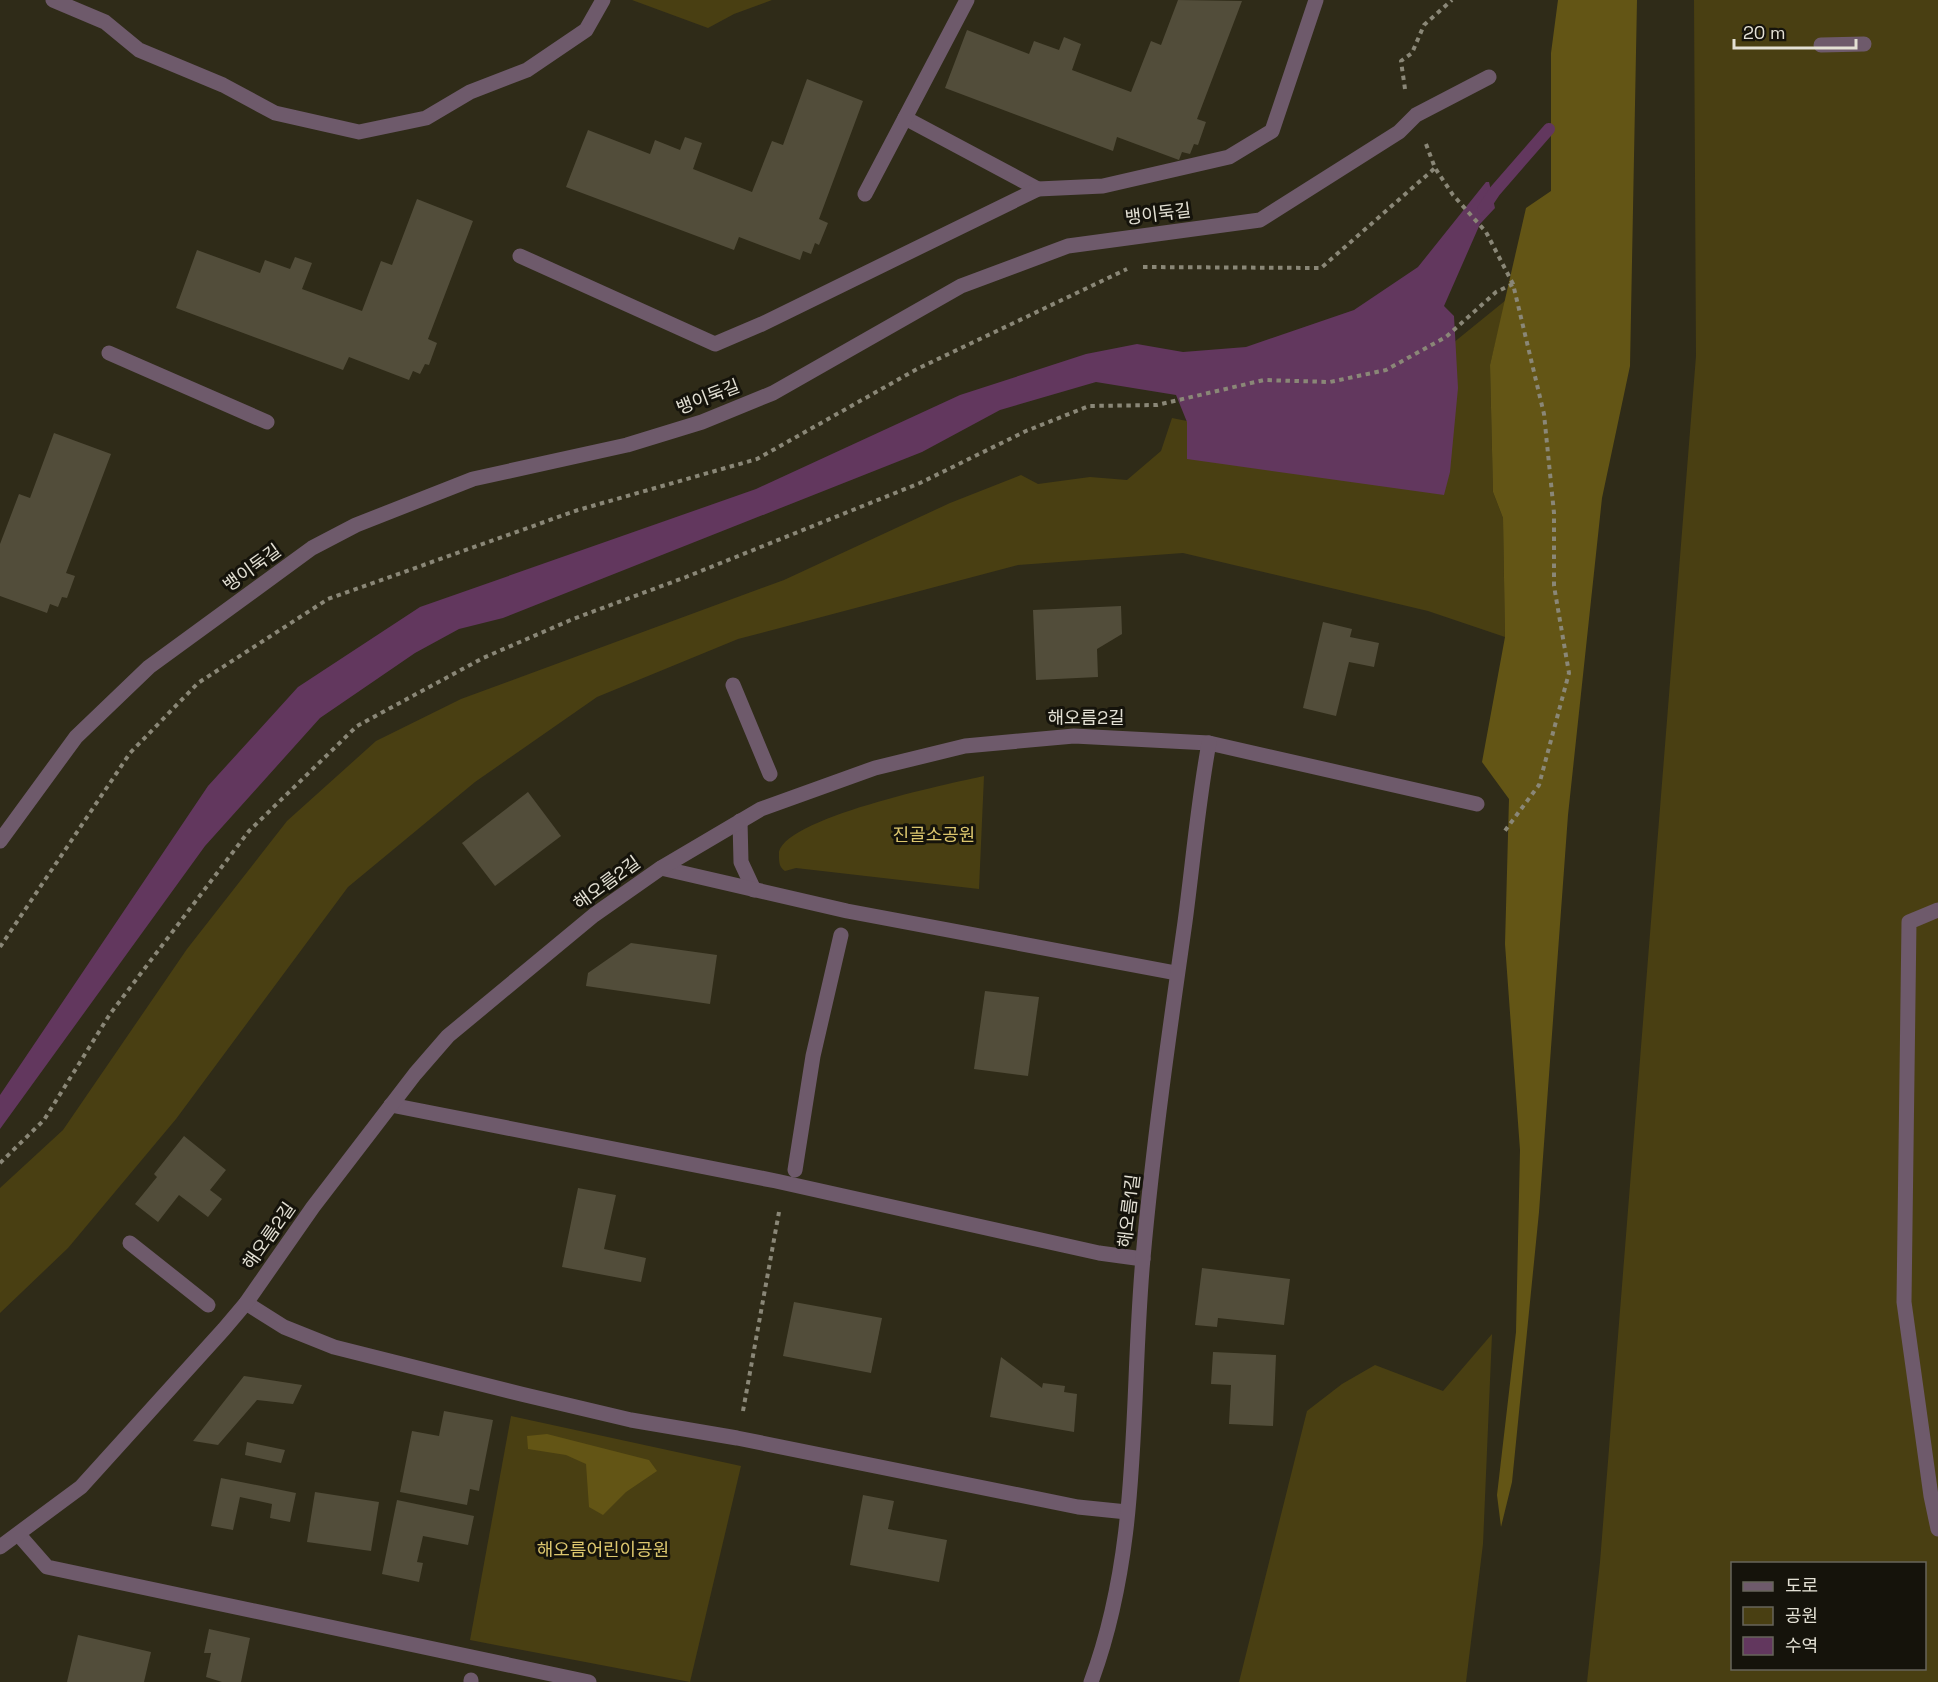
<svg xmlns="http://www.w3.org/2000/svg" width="1938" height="1682" viewBox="0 0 1938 1682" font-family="'Space Grotesk','Noto Sans KR',sans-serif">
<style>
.green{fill:#493f12;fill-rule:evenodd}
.forest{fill:#635515}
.water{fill:#62375e}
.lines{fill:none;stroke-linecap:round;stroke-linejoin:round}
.stream{stroke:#62375e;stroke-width:12}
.building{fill:#524d3a}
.path{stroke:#8a8777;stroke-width:4;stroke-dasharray:4.5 4.5;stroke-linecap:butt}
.lane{stroke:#6e5a6b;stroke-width:15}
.street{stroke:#6e5a6b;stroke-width:15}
.labels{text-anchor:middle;stroke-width:6;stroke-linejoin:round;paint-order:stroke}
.street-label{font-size:18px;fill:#e3e0d4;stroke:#15130b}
.park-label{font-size:18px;fill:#ddc76e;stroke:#15130b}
</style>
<rect width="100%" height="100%" fill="#2f2b18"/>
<g class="green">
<path d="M632,0h140l-38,14 -26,14z"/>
<path d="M1694,0h244v1682h-351l13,-120 96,-1206zM1732,1564h192v104h-192z"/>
<path d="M1506,300l-16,65 3,127 10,26 2,119 -77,-26 -245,-58 -165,12 -280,74 -141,58 -122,85 -127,105 -172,232 -108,129 -68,65v-125l63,-58 124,-181 100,-128 89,-80 85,-42 323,-119 166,-77 71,-28 17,9 52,-7 37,3 34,-29 11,-33 15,3 267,-66 -1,-12z"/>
<path d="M984,776l-5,113 -183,-21 -11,3c-6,-4 -6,-9 -6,-16 -2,-36 173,-72 205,-79z"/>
<path d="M1492,1334l-9,210 -17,138h-227l68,-271 35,-27 33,-19 68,26z"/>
<path d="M511,1416l230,50 -51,216 -220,-42z"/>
</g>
<g class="forest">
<path d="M1558,0h79l-7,366 -28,132 -34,317 -29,397 -27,270 -11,45 -4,-32 19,-163 4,-182 -15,-206 4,-145 -27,-37 23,-125 -2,-119 -10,-26 -3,-127 36,-157 25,-17v-138z"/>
<path d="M547,1434l102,26 8,11 -31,21 -23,23 -14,-8 -3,-43 -20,-9 -38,-6 -1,-13z"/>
</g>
<path class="water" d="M1486,182h3l6,26 -15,16 -36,82 10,10 4,72 -8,84 -6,23 -257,-36v-37l-11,-27 -80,-13 -96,28 -78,42 -419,166 -44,11 -44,24 -95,65 -115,128 -205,283v-34l208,-309 90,-99 122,-80 336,-118 204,-94 126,-41 51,-10 46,8 63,-5 108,-37 64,-43z"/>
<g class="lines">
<path class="stream" d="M1483,209l12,-18 54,-62"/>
</g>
<g class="building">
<path d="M1178,0l64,1 -45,118 9,3 -8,23 -4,-1 -4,10 -8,-2 -3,8 -62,-23 -4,14 -168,-63 22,-58 62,24 5,-13 25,9 5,-13 17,7 -9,26 59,22 20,-51 10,4z"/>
<path d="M807,79l56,22 -44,118 9,4 -9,22 -4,-2 -4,11 -8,-3 -3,9 -61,-23 -5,13 -168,-63 22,-57 62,24 5,-14 25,10 5,-13 17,6 -9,26 59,23 20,-51 11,4z"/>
<path d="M417,199l56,22 -45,118 9,4 -8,22 -4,-1 -5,10 -7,-3 -4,9 -60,-23 -6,13 -167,-62 21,-58 63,23 5,-13 25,9 5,-12 17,6 -10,26 60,22 19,-50 11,4z"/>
<path d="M54,433l57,21 -45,119 9,3 -8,22 -5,-1 -4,10 -8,-3 -3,9 -47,-17v-52l19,-50 11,4z"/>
<path d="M1121,606l1,28 -25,15 1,28 -62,3 -3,-70z"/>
<path d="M1323,622l29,7 -2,8 29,6 -5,24 -25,-5 -13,54 -33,-8z"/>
<path d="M528,792l33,44 -66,50 -33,-43z"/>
<path d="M631,943l86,12 -7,49 -124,-18 2,-13z"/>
<path d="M985,991l54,6 -11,79 -54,-7z"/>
<path d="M184,1136l42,34 -16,20 12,9 -14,18 -29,-22 -21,27 -23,-18 22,-27 -3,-3z"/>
<path d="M578,1188l38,7 -12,54 42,9 -5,24 -79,-15z"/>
<path d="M1202,1268l88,11 -6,46 -66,-7 -1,9 -22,-2z"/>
<path d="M794,1302l88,16 -11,55 -88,-17z"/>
<path d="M1213,1352l63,3 -3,71 -44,-2 2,-39 -20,-1z"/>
<path d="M1001,1357l41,31 1,-5 22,3 -1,6 13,2 -3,38 -84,-15z"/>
<path d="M244,1376l58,9 -9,19 -36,-4 -39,45 -25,-4z"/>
<path d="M444,1411l49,9 -14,71 -9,-2 -3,16 -67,-13 12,-61 27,5z"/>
<path d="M247,1442l38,8 -4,13 -36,-8z"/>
<path d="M221,1478l75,15 -6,29 -20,-4 2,-14 -32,-7 -7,33 -22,-4z"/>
<path d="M315,1492l64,10 -8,49 -64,-9z"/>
<path d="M863,1495l31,6 -6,28 59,11 -8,42 -89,-17z"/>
<path d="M397,1500l77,16 -6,29 -45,-9 -6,26 6,1 -4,19 -37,-8z"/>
<path d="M209,1629l41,9 -9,44h-19l-16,-5 5,-24h-7z"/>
<path d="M78,1635l73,17 -7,30h-77z"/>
</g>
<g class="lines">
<g class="path">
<path d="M1405,89l-4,-28 11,-8 12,-28 28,-25"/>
<path d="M1426,144l9,24 18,27 33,37 27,52 31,130 10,99v73l15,87 -30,112 -35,47"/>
<path d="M1143,267l178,1 114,-100"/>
<path d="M0,947l130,-194 68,-70 130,-84 250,-89 179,-51 160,-90 210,-100"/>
<path d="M0,1163l44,-43 66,-106 139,-183 108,-105 126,-68 90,-39 113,-42 234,-94 106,-52 63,-25 68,-1 107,-25 66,2 56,-12 60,-33 50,-45 17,-8"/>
<path d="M743,1411l36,-199"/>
</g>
<g class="lane">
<path d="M53,0l52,22 34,28 84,35 52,28 84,19 67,-14 44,-26 57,-22 59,-40 17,-30"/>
<path d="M1821,45l43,-1"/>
<path d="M905,118l133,71"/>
<path d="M865,194l102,-194"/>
<path d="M520,256l195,88 47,-20 276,-135 65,-3 126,-29 43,-26 44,-131"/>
<path d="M109,353l158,69"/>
<path d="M1938,910l-29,12 -5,380 27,194 7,33"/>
</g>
<g class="street">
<path d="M733,685l37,89"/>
<path d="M740,821l1,41 13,28"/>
<path d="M0,841l76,-104 73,-70 163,-119 44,-23 117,-46 154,-34 75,-23 71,-29 188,-107 107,-40 192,-26 139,-88 17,-17 73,-38"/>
<path d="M661,868l186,43 329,62"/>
<path d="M391,1105l385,76 323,72 44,6"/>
<path d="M795,1170l18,-114 28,-121"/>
<path d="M130,1243l78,62"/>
<path d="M246,1303l38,24 50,20 187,47 110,26 106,18 341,69 49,5"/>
<path d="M19,1535l28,32 542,115"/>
<path d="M0,1547l81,-60 143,-158 22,-26 67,-96 102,-133 33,-38 146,-121 67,-47 100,-59 114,-41 90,-22 109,-10 135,7 268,61"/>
<path d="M471,1682v-2"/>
<path d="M1091,1682c51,-137 39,-281 52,-424 10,-112 26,-224 42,-336 8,-60 13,-120 24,-179"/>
</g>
</g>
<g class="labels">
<g class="street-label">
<text transform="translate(1158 214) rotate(-7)" y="6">뱅이둑길</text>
<text transform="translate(708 397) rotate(-21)" y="6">뱅이둑길</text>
<text transform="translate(252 568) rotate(-36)" y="6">뱅이둑길</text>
<text x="1086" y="724">해오름2길</text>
<text transform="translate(607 883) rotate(-36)" y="6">해오름2길</text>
<text transform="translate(1129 1211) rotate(-83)" y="6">해오름1길</text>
<text transform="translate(269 1236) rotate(-55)" y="6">해오름2길</text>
</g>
<g class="park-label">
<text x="934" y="841">진골소공원</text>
<text x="603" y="1556">해오름어린이공원</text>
</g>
</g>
<rect x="1731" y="1562" width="195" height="108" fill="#15130b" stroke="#67655b" stroke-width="1.5"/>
<rect x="1743" y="1582" width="30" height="9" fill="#6e5a6b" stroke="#67655b" stroke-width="1.5"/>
<text x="1785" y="1592" font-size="18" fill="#e3e0d4">도로</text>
<rect x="1743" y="1607" width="30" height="18" fill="#493f12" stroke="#67655b" stroke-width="1.5"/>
<text x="1785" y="1622" font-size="18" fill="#e3e0d4">공원</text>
<rect x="1743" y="1637" width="30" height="18" fill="#62375e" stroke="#67655b" stroke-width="1.5"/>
<text x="1785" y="1652" font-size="18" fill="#e3e0d4">수역</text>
<path d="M1734 39v9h122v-9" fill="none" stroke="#e3e0d4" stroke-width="3"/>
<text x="1743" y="39" font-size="18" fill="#e3e0d4" stroke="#15130b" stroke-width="4.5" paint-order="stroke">20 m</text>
</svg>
